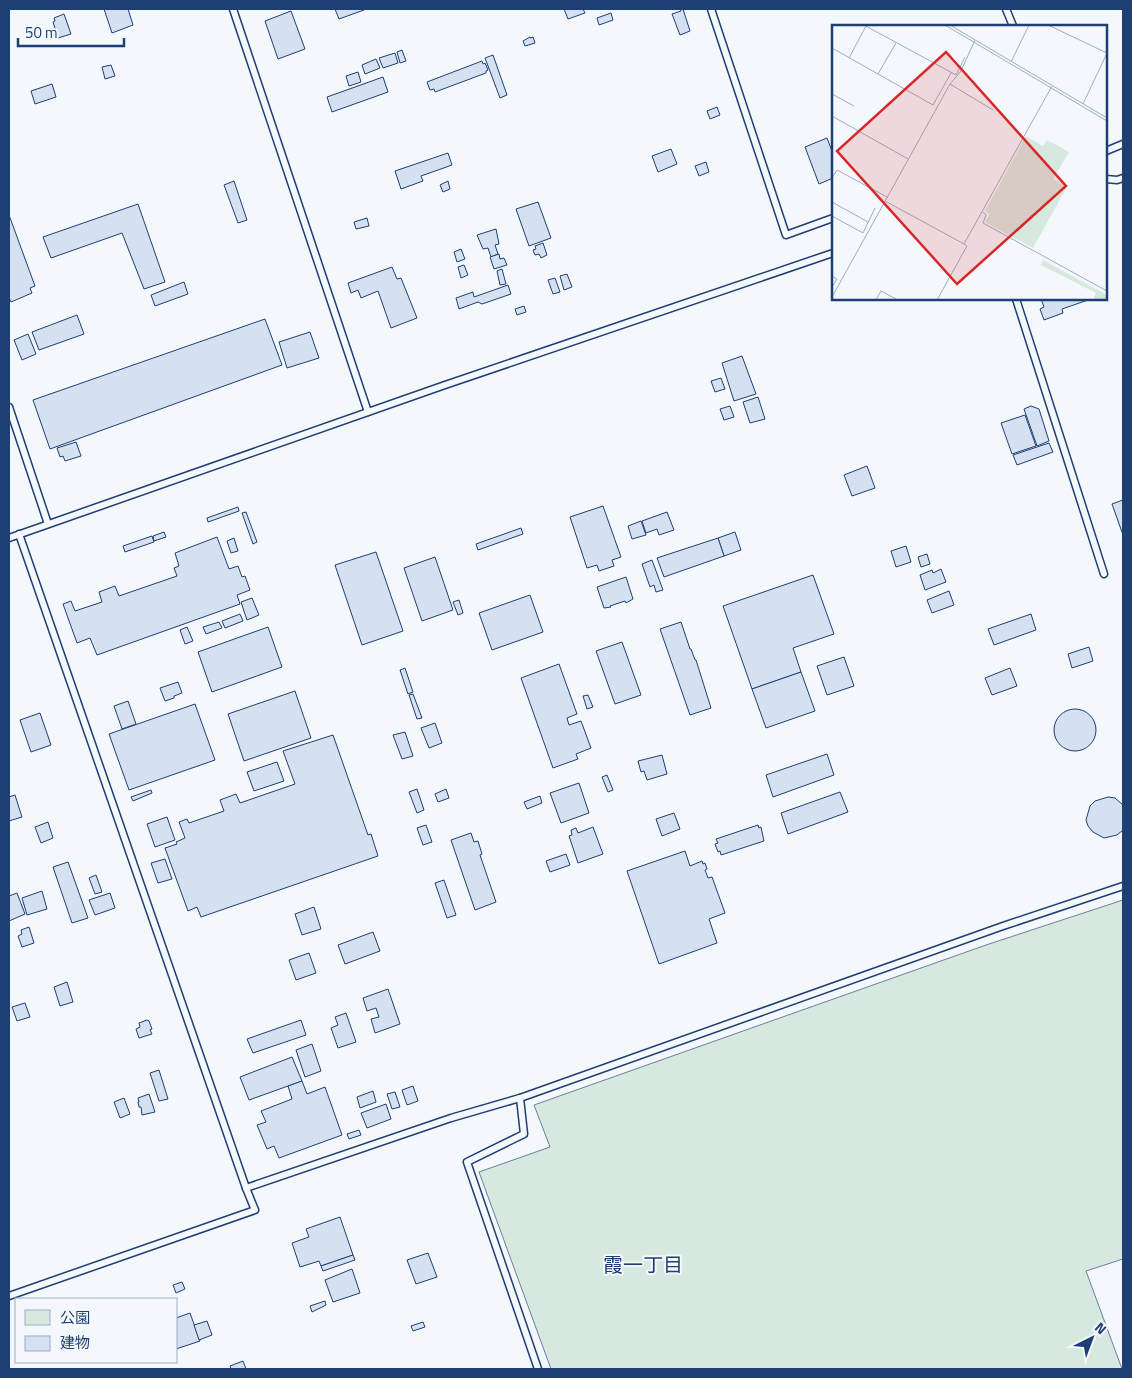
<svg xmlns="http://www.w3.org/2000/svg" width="1132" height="1378" viewBox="0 0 1132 1378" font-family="'Titillium Web','Noto Sans JP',sans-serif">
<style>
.green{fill:#d7e8df;stroke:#687fa3}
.building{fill:#d5e0f0;stroke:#1d3f73}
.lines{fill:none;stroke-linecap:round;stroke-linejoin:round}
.service-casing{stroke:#1d3f73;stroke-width:9}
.service{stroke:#f4f7fb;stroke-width:6}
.labels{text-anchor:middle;stroke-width:4;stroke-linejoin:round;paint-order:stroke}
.neighbourhood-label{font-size:20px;fill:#1d3f73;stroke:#f4f7fb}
.inset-road{fill:none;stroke:#9eadc5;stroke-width:1}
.view{fill:#d62828;fill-opacity:0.15;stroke:#d62828;stroke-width:2.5}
.inset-edge{fill:none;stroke:#1d3f73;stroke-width:2.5}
</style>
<rect width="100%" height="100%" fill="#f4f7fb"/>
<path class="green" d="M1123,900v359l-37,12 36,98h-571l-72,-197 71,-25 -16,-42 452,-160z"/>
<g class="building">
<path d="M104,9h24l5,16 -21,8z"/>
<path d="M335,9h28l1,1 -25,9z"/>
<path d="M564,9h19l2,4 -17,6z"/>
<path d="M680,9h3l7,22 -10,4 -8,-21 9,-3z"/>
<path d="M291,11l14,38 -27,10 -13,-38z"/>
<path d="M611,13l2,7 -14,5 -2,-7z"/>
<path d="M64,14l7,20 -13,4 -5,-16 2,-1 -1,-3z"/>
<path d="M530,37v1l3,-1 2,6 -10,3 -2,-5z"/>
<path d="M402,50l4,11 -6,2 -3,-11z"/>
<path d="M395,53l3,10 -15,5 -4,-10z"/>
<path d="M493,55l14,40 -7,3 -15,-40z"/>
<path d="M376,59l4,9 -15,6 -3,-9z"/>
<path d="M482,61l1,3 2,-1 3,7 -2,1v2l-51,19 -1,-3 -4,1 -3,-8z"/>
<path d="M111,65l4,11 -10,3 -3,-12z"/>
<path d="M358,72l3,10 -12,4 -3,-10z"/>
<path d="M383,77l5,15 -56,20 -5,-15z"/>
<path d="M52,84l4,13 -21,7 -4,-13z"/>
<path d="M717,107l3,8 -10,4 -3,-8z"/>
<path d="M827,138l6,16v24l-14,6 -14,-37z"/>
<path d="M671,149l6,15 -19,8 -6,-16z"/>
<path d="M448,153l4,12 -31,11 2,5 -22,8 -6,-18z"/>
<path d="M706,162l3,10 -10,4 -4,-10z"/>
<path d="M234,181l13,39 -9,3 -14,-38z"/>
<path d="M448,181l2,8 -7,3 -3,-7z"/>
<path d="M538,202l13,36 -22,8 -13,-37z"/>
<path d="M138,204l27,78 -21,7 -22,-56 -71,25 -8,-21z"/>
<path d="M9,215l26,71 -5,2 2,5 -21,9 -2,-4z"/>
<path d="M367,218l2,8 -13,3 -2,-7z"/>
<path d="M496,229l3,15 -4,1 3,9 -7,3 -3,-9 -5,1 -6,-14z"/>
<path d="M543,243l4,12 -6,3 -2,-4 -4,1 -2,-5 3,-1 -1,-3z"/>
<path d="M461,249l4,10 -8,3 -3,-10z"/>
<path d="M499,254l1,5 4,-1 3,7 -13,4 -4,-12z"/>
<path d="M464,265l4,10 -7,3 -3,-11z"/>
<path d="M392,267l5,12 4,-1 16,40 -26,10 -13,-37 -17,7 -3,-8 -7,3 -3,-10z"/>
<path d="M502,269l4,15 -6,1 -3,-14z"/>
<path d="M567,274l5,13 -8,3 -4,-14z"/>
<path d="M555,278l5,14 -7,2 -5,-14z"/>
<path d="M184,282l4,12 -33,12 -4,-11z"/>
<path d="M508,285l3,9 -29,10 -4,-2 -19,7 -3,-11 17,-6 1,5z"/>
<path d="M1041,299h50l-29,10 1,4 -19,7 -4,-11 4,-2z"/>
<path d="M524,306l2,6 -9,3 -2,-6z"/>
<path d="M77,315l7,19 -45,16 -7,-18z"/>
<path d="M265,319l17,46 -232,84 -17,-49z"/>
<path d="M310,332l9,26 -32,10 -8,-26z"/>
<path d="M28,334l8,20 -14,6 -8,-20z"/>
<path d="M742,356l14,38 -22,7 -12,-38z"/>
<path d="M721,378l4,11 -10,3 -4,-11z"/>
<path d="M758,397l7,22 -15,4 -7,-21z"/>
<path d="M730,406l4,11 -10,3 -4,-11z"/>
<path d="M1031,406l8,3 10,32 -12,5 -13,-37z"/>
<path d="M1025,415l11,31 -24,8 -11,-31z"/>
<path d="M76,442l5,14 -16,5 -2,-5 -3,1 -3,-9z"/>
<path d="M1049,443l4,9 -36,13 -4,-10z"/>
<path d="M867,466l8,22 -23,8 -8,-21z"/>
<path d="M1123,500v35l-11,-31z"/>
<path d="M603,506l18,51 -9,3 2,6 -15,5 -2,-6 -10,3 -17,-51z"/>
<path d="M238,507l1,4 -31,11 -1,-4z"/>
<path d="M246,512l11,30 -4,2 -11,-31z"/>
<path d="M667,512l7,18 -15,5 -2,-6 -11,4 -4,-12z"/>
<path d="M641,521l5,14 -14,4 -4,-13z"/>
<path d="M521,528l2,6 -45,16 -2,-6z"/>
<path d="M164,532l2,5 -12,4 -1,-5z"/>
<path d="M735,532l6,18 -17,6 -6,-18z"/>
<path d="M152,536l2,6 -29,10 -2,-6z"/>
<path d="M217,537l12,32 9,-3 4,11 3,-1 5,14 -13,5 3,9 -143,51 -7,-17 -13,5 -14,-39 8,-3 4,10 27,-9 -3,-10 16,-6 4,10 58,-20 -3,-8 5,-2 -4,-13z"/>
<path d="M234,538l4,13 -7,2 -4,-12z"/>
<path d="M718,538l6,18 -60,21 -7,-19z"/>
<path d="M906,546l5,16 -15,5 -5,-16z"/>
<path d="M376,552l27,79 -41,14 -27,-80z"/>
<path d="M927,554l3,10 -9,3 -3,-10z"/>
<path d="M435,557l18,53 -31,11 -18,-53z"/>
<path d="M652,560l11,30 -7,2 -2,-7 -4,2 -8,-23z"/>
<path d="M941,569l5,13 -21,8 -5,-15 12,-5 1,3z"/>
<path d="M813,575l21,59 -41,14 8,24 -49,17 -29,-83z"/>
<path d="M626,577l7,22 -7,4 -1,-2 -15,5 1,1 -7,1 -7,-21z"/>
<path d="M949,591l5,14 -22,8 -5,-13z"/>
<path d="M530,595l13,37 -51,18 -13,-37z"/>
<path d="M252,598l7,17 -12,5 -6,-18z"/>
<path d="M459,600l4,13 -5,2 -5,-13z"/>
<path d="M240,614l3,7 -18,7 -3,-7z"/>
<path d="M1031,614l5,16 -42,15 -6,-16z"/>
<path d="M219,622l3,6 -16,6 -3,-7z"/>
<path d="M681,622l9,27h1l4,11h1l15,48 -21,7 -30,-86z"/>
<path d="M187,627l6,14 -8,3 -5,-14z"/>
<path d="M268,627l14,40 -70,25 -14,-40z"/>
<path d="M622,642l19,53 -26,9 -19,-53z"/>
<path d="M1089,647l4,14 -21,7 -4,-14z"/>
<path d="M844,657l10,29 -27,9 -10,-29z"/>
<path d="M559,664l18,50 -10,4 2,7 12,-4 10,27 -15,6 2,5 -25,9 -32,-90z"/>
<path d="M405,668l8,24 -5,2 -8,-24z"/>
<path d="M1010,668l7,18 -25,9 -7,-17z"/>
<path d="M801,672l14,39 -49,17 -14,-39z"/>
<path d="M178,682l4,11 -8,3v2l-9,3 -5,-13z"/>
<path d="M295,691l16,47 -67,23 -16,-47z"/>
<path d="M413,694l9,24 -5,1 -8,-24z"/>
<path d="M588,695l5,12 -6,2 -4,-13z"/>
<path d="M128,701l8,23 -14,5 -8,-23z"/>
<path d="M195,704l20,56 -86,30 -20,-56z"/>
<circle cx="1075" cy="730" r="21"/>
<path d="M40,713l11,32 -20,7 -11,-32z"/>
<path d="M435,723l7,20 -13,5 -8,-20z"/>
<path d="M405,732l8,24 -11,3 -9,-24z"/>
<path d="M333,735l35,100 3,-1 7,22 -177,61 -4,-10 -9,4 -23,-63 12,-4 -1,-2 9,-4 -6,-16 8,-3 2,4 35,-12 -4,-11 16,-6 4,9 55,-19 -12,-33z"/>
<path d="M827,754l7,21 -61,22 -7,-22z"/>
<path d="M662,755l5,19 -20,6 -3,-9 -3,1 -3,-11z"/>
<path d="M277,762l7,19 -30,10 -7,-19z"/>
<path d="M607,775l6,15 -5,2 -6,-15z"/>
<path d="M579,783l10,30 -28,10 -11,-30z"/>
<path d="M417,789l7,21 -7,3 -8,-21z"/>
<path d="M446,789l3,9 -11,4 -3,-8z"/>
<path d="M151,790l1,3 -19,8 -2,-4z"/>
<path d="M840,792l8,20 -60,22 -7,-21z"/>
<path d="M15,795l7,22 -13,4v-24z"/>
<path d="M540,796l2,7 -15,6 -3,-7z"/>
<path d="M1108,797l7,1 8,7v25l-6,5 -13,3 -11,-6 -5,-6 -2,-6 4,-14 5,-5z"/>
<path d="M674,813l6,16 -18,7 -6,-17z"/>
<path d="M167,817l8,23 -20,7 -8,-23z"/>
<path d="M48,822l5,16 -12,5 -6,-16z"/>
<path d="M426,825l6,17 -9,3 -6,-17z"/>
<path d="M758,825l1,3 2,-1 3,14 -43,14 -1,-4 -2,1 -3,-8 3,-1 -2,-4z"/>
<path d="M593,827l10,27 -25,9 -9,-27 3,-1 -1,-5 5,-2 2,5z"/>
<path d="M471,833l3,9 4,-1 4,13 -2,1 16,47 -21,8 -24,-70z"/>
<path d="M685,851l5,15 12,-5 1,3 2,-1 2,6 -2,1 3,8 4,-1 13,36 -16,6 8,24 -58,21 -32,-93z"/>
<path d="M566,854l4,11 -20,7 -4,-11z"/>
<path d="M165,859l7,20 -14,4 -7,-20z"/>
<path d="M68,862l20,56 -16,5 -19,-56z"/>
<path d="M96,875l6,17 -7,2 -6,-16z"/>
<path d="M444,880l12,35 -9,3 -12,-35z"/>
<path d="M42,891l5,18 -20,6 -5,-17z"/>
<path d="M17,893l8,21 -16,7v-25z"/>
<path d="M110,893l5,15 -20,7 -6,-15z"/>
<path d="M314,907l7,22 -19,6 -7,-21z"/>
<path d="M29,927l5,16 -12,4 -4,-11 4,-2 -1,-4z"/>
<path d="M373,932l7,19 -35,13 -7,-19z"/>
<path d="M309,953l7,20 -20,7 -7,-20z"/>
<path d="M67,982l6,20 -13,4 -6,-19z"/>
<path d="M388,989l12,35 -25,9 -4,-14 8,-2 -3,-9 -9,3 -4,-13z"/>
<path d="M25,1003l5,14 -13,4 -5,-14z"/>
<path d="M346,1013l10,29 -18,6 -7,-20 7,-3 -3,-8z"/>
<path d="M147,1020l2,1 3,8 -2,1 2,4 -13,4 -3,-9 4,-2 -1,-4z"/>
<path d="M301,1020l5,15 -53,18 -6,-14z"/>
<path d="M312,1044l9,27 -16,6 -9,-27z"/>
<path d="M292,1057l10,24 -53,19 -9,-23z"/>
<path d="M159,1070l9,29 -9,2 -9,-28z"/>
<path d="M302,1081l5,13 18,-7 17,48 -63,23 -5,-12 -7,3 -10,-24 9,-3 -5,-11 31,-12 -4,-13z"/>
<path d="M413,1086l5,15 -11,4 -5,-15z"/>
<path d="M373,1091l3,11 -16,6 -3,-11z"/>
<path d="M395,1092l5,15 -8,2 -5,-15z"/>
<path d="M149,1094l6,18 -13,3 -1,-8h-2l-1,-5h1l-1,-4z"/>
<path d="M124,1098l6,16 -10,4 -6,-16z"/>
<path d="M386,1104l5,15 -24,9 -6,-15z"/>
<path d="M359,1130l2,5 -12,4 -2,-5z"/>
<path d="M340,1217l13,38 -32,11 -2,-5 -19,6 -8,-24 17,-6 -3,-8z"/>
<path d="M428,1253l9,24 -21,7 -9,-24z"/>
<path d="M353,1255l2,5 -32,11 -2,-5z"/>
<path d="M352,1269l8,24 -27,9 -8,-22z"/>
<path d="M182,1282l3,7 -9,4 -3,-8z"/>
<path d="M325,1301l1,4 -14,7 -2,-6z"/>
<path d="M190,1313l10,28 -24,8v-31z"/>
<path d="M207,1321l5,14 -13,5 -5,-15z"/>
<path d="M423,1322l2,5 -12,4 -2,-5z"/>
<path d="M243,1361l3,8h-15l-1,-3z"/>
</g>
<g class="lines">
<g class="service-casing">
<g id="service">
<path d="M233,9l135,403"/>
<path d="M711,9l75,226 47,-17"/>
<path d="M1006,9l7,17"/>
<path d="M1106,151l17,-7"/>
<path d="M1106,179l11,1 6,-2"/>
<path d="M1016,299l88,275"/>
<path d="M9,407l39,117"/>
<path d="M9,538l436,-153 388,-132"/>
<path d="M520,1098l4,36 -57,28 71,207"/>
<path d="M246,1188l205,-70 69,-20 483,-172 120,-40"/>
<path d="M9,1296l246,-86 -9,-22 -227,-654"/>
</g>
</g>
<use href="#service" class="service"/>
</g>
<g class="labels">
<g class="neighbourhood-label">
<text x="643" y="1272">霞一丁目</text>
</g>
</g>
<g transform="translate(832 25)">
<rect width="275" height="275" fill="#f4f7fb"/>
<path d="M194,111l17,10 4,-6 22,12 -16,27 14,8 -34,61 -48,-26 5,-8 -5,-3zM211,235l64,35v5h-14l3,-7 -55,-28z" fill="#d7e8df"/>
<path class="inset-road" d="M32,0l92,50M113,0l162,96M118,0l157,93M216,0l59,28M0,23l101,57 18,-32M17,33l17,-32M179,37l18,-37M46,49l18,-31M124,50l9,-18M118,59l43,26M0,69l22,12M251,79l24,-51M0,91l76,43M0,153l5,-8 50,27M53,176l79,43M0,177l36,20M151,187l3,3 -3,8 124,68M0,191l31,17 12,-25M0,251l5,3 -5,8M0,272l118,-213 11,-13 14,-31M44,275l5,-9 17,9M105,275l30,-54 -3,-2 88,-158"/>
<path class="view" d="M114,27l120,134 -109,98 -120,-133z"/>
<rect width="275" height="275" class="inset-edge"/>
</g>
<rect width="1132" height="1378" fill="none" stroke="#1d3f73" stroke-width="20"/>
<rect x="15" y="1298" width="162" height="65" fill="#f4f7fb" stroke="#9eadc5"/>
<rect x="25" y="1310" width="25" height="15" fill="#d7e8df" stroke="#9eadc5"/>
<text x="60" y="1323" font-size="15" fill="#1d3f73">公園</text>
<rect x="25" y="1336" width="25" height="15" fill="#d5e0f0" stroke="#9eadc5"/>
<text x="60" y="1348" font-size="15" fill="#1d3f73">建物</text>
<g transform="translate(1092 1338) rotate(42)" stroke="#f4f7fb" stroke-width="4" paint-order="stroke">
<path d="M0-4L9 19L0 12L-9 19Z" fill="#1d3f73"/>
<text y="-8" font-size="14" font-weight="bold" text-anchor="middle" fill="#1d3f73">N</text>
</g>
<path d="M18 38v8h106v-8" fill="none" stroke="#1d3f73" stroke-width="2.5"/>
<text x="25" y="38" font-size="15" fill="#1d3f73" stroke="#f4f7fb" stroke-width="4" paint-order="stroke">50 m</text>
</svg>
